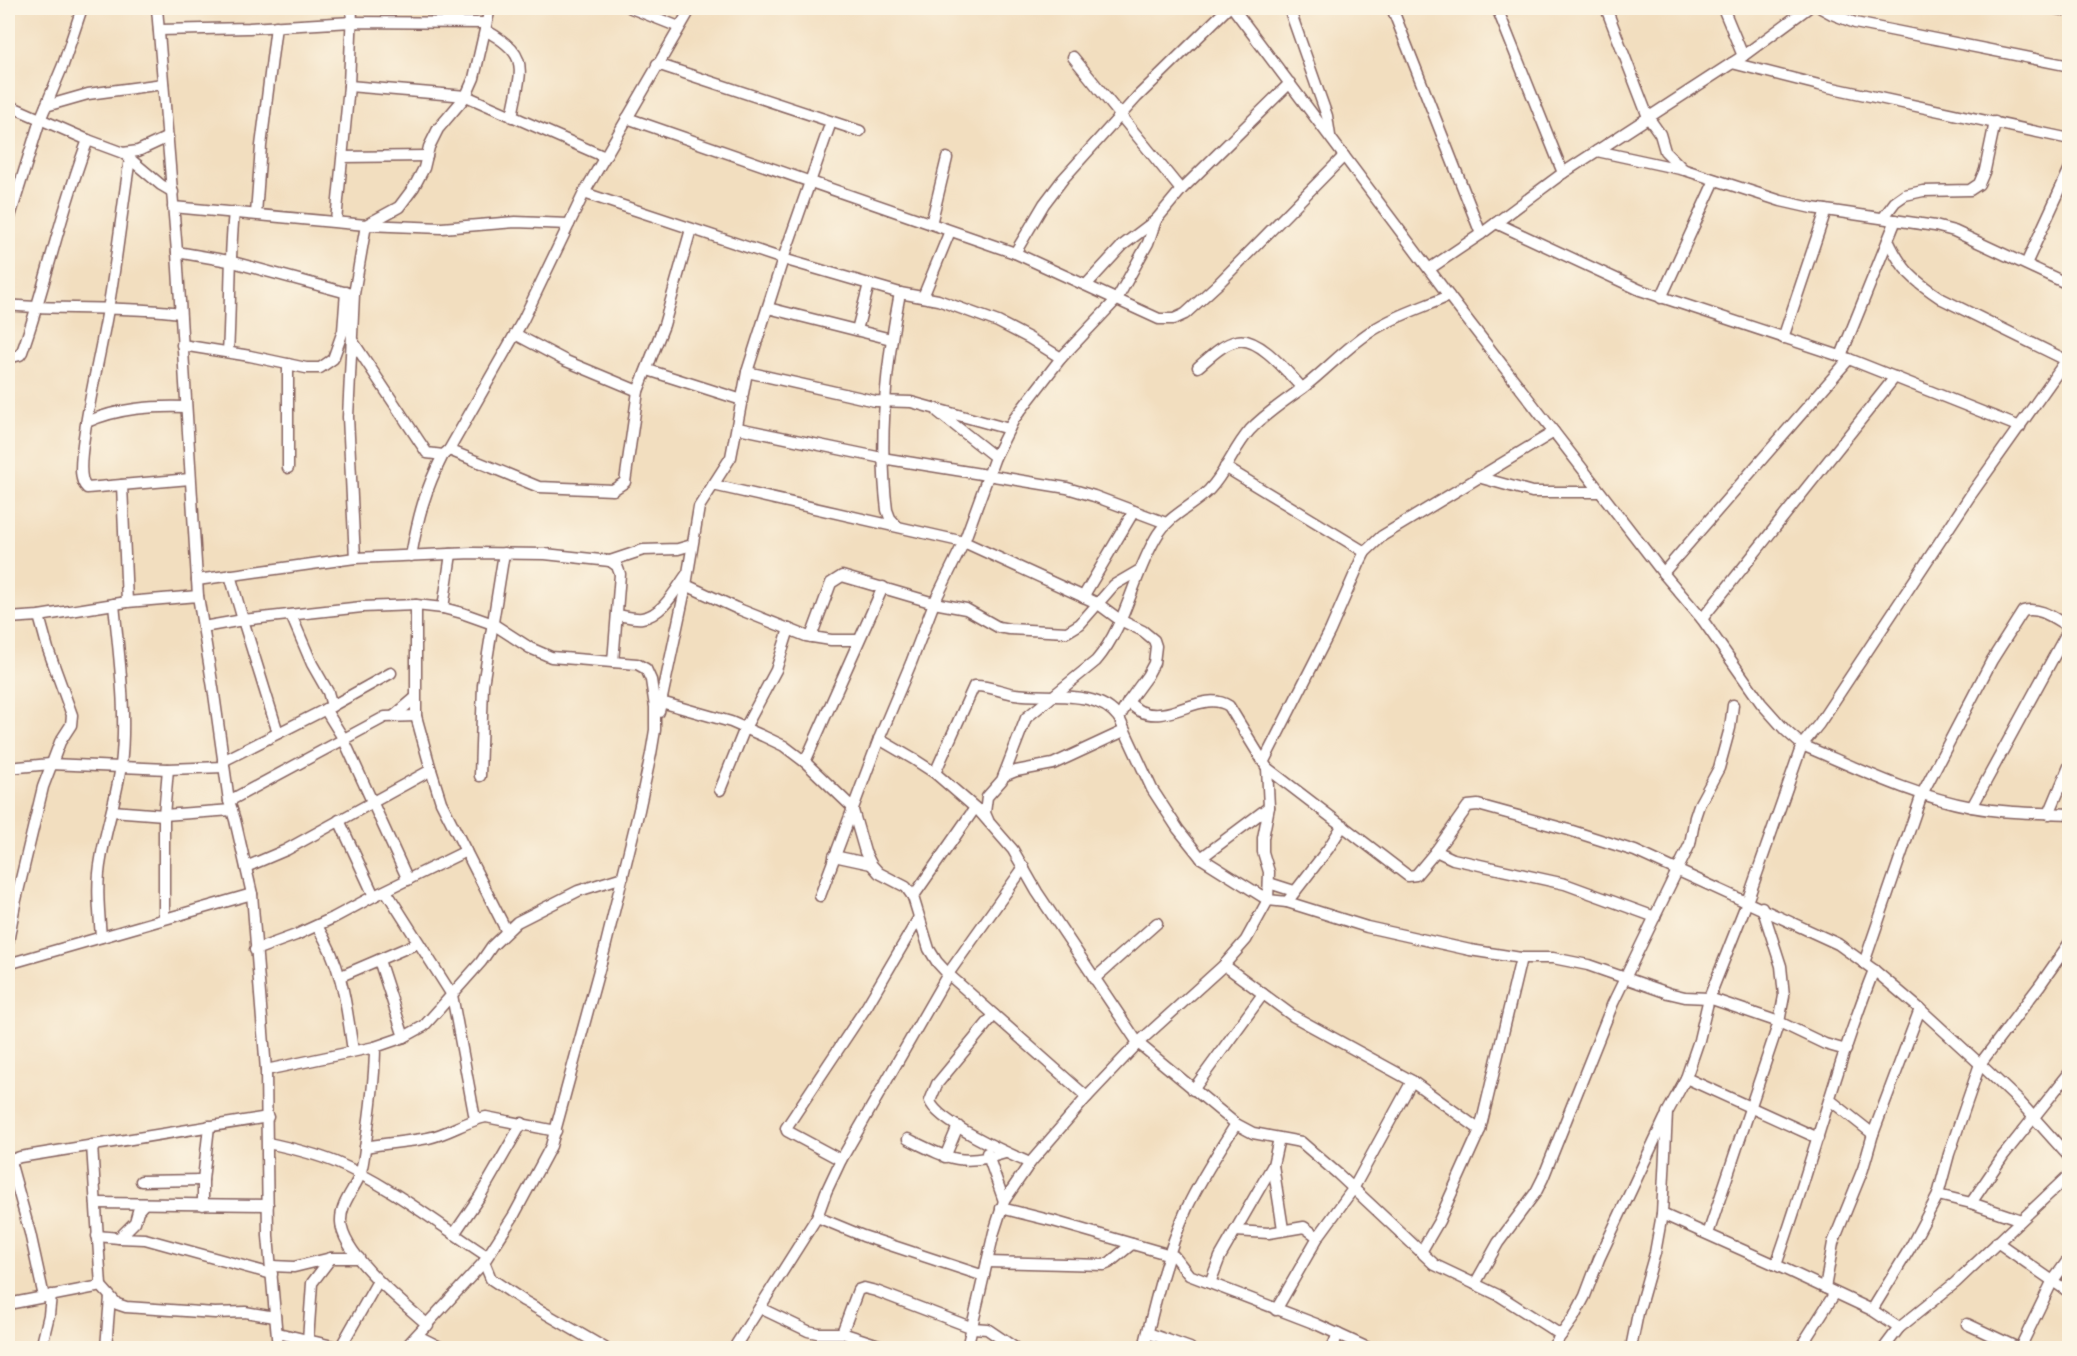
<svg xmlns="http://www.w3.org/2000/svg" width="2077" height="1356" viewBox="0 0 2077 1356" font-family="'Libre Bodoni',serif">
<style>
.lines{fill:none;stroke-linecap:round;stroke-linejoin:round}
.minor-casing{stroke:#85625f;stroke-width:13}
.minor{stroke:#fff;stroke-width:10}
</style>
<rect width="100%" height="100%" fill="#fcf5e5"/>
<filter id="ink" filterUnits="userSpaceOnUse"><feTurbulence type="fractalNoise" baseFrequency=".0167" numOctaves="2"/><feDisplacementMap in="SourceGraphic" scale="12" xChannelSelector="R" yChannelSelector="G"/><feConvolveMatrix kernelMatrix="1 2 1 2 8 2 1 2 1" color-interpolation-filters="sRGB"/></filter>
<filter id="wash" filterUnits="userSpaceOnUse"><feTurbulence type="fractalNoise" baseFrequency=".008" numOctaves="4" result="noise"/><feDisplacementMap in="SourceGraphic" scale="24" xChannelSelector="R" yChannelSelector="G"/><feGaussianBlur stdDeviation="1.35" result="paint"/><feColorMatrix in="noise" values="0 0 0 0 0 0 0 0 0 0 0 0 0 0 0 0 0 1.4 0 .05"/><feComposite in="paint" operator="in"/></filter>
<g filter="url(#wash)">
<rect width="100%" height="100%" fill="#f2debf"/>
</g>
<g filter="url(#ink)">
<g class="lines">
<g class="minor-casing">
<g id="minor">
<path d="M157,8l20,244 21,344 16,98 15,107 6,19 17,74 14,176 2,166 10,112"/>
<path d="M631,8l48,19"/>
<path d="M1233,8l216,288 214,277 39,46 59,84 24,27 17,15 -55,157 -38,96 -10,42 -13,38 -19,35 -5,101 -7,39 -17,60 -7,35"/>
<path d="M1289,8l38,108 3,20"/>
<path d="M1392,8l89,226"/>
<path d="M1497,8l66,165"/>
<path d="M1606,8l42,109 12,17 5,17 19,19"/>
<path d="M1723,8l20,48"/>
<path d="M1821,8l11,6 23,9 215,43"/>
<path d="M2052,8l18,3"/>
<path d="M8,11l1,-3"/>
<path d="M159,30l90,-2 103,-6 134,1"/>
<path d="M485,30c48,26 35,40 27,87"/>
<path d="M1073,57l108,133"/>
<path d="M1732,63l87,22 251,54"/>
<path d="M657,64l203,67"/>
<path d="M349,86l117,10 139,61"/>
<path d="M8,105l80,35 35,13 38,32 12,7"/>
<path d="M46,106l42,-12 75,-10"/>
<path d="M627,118l388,135 144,66h15l11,-5 34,-31 125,-127"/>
<path d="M1597,151l88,19 96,31 31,7 123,18 19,5 116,54"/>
<path d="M123,153l15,-2 30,-14"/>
<path d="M343,157l84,-1"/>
<path d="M130,159c-8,49 -13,100 -22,150 -8,48 -21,96 -26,144 -1,11 -3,28 5,35l103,-9"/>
<path d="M584,193l199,66 117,34 38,7 60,22 31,16 32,20"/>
<path d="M173,207l193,18 76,3 73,-6 54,2"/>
<path d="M256,214l5,-68 15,-120"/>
<path d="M1883,218l12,-16 10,-7 18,-4 47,-1 9,-6 6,-14 10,-48"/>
<path d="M336,221l13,-135 3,-78"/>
<path d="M8,223l32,-103 23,-55 19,-57"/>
<path d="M1496,223l144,67 209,69 171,68"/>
<path d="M931,224l16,-66"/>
<path d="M1888,240c14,30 25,40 54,59l124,61"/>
<path d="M177,252l52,9 122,33"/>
<path d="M1015,253l29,-49 19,-25 74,-82 91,-89"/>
<path d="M2026,264l44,-96"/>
<path d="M1429,269l52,-35 82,-61 180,-117 65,-48"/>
<path d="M1086,285l37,-40 33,-25 25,-30 109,-107"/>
<path d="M923,297l27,-66"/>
<path d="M1661,298l54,-118"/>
<path d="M8,305c57,6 114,0 172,8"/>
<path d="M768,308l123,31"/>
<path d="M857,330l12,-46"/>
<path d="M515,334l51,27 72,30"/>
<path d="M1783,338l43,-128"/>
<path d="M352,340l75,113 16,2 6,-5 74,-130 61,-127 107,-185"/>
<path d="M182,345l68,11 56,12h14l13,-9 10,-28 3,-39"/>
<path d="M228,352c3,-47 1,-93 6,-140"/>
<path d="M2070,355l-100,141 -151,228 -17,21c55,23 111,51 170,62 32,6 65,6 98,7"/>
<path d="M1841,356l55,-136"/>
<path d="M8,358l12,-3 2,-3c25,-70 39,-143 66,-212"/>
<path d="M1198,367c11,-9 24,-23 39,-26 22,-5 51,32 65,47"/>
<path d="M648,370l94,30"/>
<path d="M747,372l128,29 36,1 98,27"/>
<path d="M938,412l57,45"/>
<path d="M87,422c32,-14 64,-16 99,-15"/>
<path d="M738,428l144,30 185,30 27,8 72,27"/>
<path d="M449,450l90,37 74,3 12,-8 13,-91 26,-66 27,-96"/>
<path d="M1225,467l140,85"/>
<path d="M288,468v-104"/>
<path d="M1478,477l54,15h68"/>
<path d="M122,485l5,117"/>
<path d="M713,485l251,57 133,61 23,17 23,11 11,9 2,6 -2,17 -7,13 -19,26 -9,16 33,71 26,40 23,29 67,42 19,2 80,25 103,23 51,8h32l35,7 80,28 17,4 24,1 70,24 46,22 21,6"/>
<path d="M897,526l-7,-8 -3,-8c-9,-72 -1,-146 13,-217"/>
<path d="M411,556c7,-39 14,-66 32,-101"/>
<path d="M355,558l-7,-141 6,-123 12,-69 33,-18 15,-20 10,-19 5,-21 9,-18 28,-33 8,-18 16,-70"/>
<path d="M610,561l7,5 3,8 -7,88"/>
<path d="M1663,573l186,-214"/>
<path d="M230,575l13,45 119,-13 54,-2 27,3 19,5 31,11 37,24 21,9 86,7 9,5 5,11 4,27v23l-4,24 -12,56 -34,138 -54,198 -37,69 -30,47 -79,86"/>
<path d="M197,580l158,-22 117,-5 73,1 65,7 33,-11 35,-1 14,-4"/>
<path d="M686,585l50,23 70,28 25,4h27"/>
<path d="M1083,597l51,-86"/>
<path d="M416,605v111l15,54 10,32 65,128"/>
<path d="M443,608l8,-54"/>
<path d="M291,615l21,49 16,28 4,14"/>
<path d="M617,615c8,1 17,4 25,3 21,-3 34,-29 45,-44"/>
<path d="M8,618l31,-2 88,-14 71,-6"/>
<path d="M1702,619l193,-242"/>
<path d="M203,627l40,-7 35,113"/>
<path d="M811,637l20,-54 11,-7 92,27 32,6 32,18 11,2 58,3 13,-8 34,-39 24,-14"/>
<path d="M661,702l70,20 32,14 21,10 21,16 47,45 13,45 6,12 8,9 27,14 7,10 16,52 8,13 11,12 139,123"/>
<path d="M325,709l18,29 65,142"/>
<path d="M659,712l27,-127 13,-78 32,-50 16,-85 36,-113 48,-137"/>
<path d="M394,716l21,-18"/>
<path d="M879,739l36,21 20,13 45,39 33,38 24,42 101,151 98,81 17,9 48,9 37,32 97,91 65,31 61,39"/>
<path d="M223,761l109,-55 59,-33"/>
<path d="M1264,761l66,-130 30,-69 5,-10 17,-16 172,-104"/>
<path d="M805,762l78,-175"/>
<path d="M8,768l42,-4 118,5 56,-2"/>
<path d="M1267,768l141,108 8,-1 20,-24 17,8 112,25 90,33"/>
<path d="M935,773l39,-87c14,-1 27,6 41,8 33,5 82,-6 104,24"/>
<path d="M480,776l3,-91 21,-132"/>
<path d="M1004,776l12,-5 37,-7 71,-33"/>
<path d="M720,790l25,-62 31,-58 13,-41"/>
<path d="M229,801l156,-84 31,-1"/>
<path d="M1972,807l98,-180"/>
<path d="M112,811l52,4 68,-5"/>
<path d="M2049,814l21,-50"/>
<path d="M339,820l35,76"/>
<path d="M988,820l-3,-7 2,-16 15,-17 24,-62 70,-57c31,-36 37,-87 62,-127 12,-19 35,-28 51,-44 17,-18 25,-42 41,-60 16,-17 35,-29 54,-43 23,-18 42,-39 66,-55 24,-16 54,-25 79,-36"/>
<path d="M1436,851l32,-45 10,-1 91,25 66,21 203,93 36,26 46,39 60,55 39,37 51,57"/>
<path d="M834,856l37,8"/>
<path d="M1201,858l68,-51"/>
<path d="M246,867l40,-17 145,-80"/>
<path d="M1269,883l25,8"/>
<path d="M386,891l66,104 23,124"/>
<path d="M820,896l59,-157 32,-76 23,-60 30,-61 31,-85 19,-38 47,-61 56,-59 31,-56 8,-23"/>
<path d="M913,897l62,-89"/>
<path d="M1287,902l41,-53 15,-24"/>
<path d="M164,918v-103l4,-46"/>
<path d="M317,926c26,41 29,78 36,125"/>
<path d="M101,937c-2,-26 -5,-52 0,-78 5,-32 16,-62 20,-94 6,-53 -2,-108 -7,-161"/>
<path d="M8,942l7,-38 28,-117 17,-45 11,-17 1,-10 -24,-66 -9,-33"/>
<path d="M255,950l41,-15 37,-17 41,-22 92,-45"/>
<path d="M379,960l25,77"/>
<path d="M1864,963l58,-169 70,-134 31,-49c17,-5 32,8 46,16"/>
<path d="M8,964l244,-70"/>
<path d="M1224,965l69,51 119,65 68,49"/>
<path d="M341,976l77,-33"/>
<path d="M1094,979l63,-56"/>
<path d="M994,1015l-57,69 -7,17c7,21 79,53 100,62"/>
<path d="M375,1047c0,30 -4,58 -8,87 -2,13 -3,29 -7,41 -6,15 -20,29 -19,47 1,33 63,82 87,103"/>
<path d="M266,1070l109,-23 29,-10 20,-11 57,-64 11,-16 25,-24 61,-31 45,-14"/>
<path d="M1686,1078l132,60"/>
<path d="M1193,1090l70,-96"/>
<path d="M1830,1100l43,34"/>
<path d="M908,1139c39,19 53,28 97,14"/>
<path d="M268,1143c23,5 45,10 67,19 53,22 104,63 152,94"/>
<path d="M92,1145l9,141"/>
<path d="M365,1147c21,-4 42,-5 63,-9 20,-4 38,-17 58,-21l70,14"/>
<path d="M987,1153l17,48"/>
<path d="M945,1157l13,-31"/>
<path d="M841,1160l-54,-29 -1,-3 81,-122 51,-87"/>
<path d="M8,1161l12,-4 248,-40"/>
<path d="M10,1161l20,72 14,64"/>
<path d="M1273,1165l10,64"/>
<path d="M141,1181l62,-1"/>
<path d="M1938,1195l33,8 50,17"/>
<path d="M96,1203l172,2"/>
<path d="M1971,1203l32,-47 67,-84"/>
<path d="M144,1204l-6,7 -3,11 -16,16 26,1 127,35"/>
<path d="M203,1205v-25l6,-54"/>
<path d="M1001,1208l52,13 121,35 15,19 127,49 52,24"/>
<path d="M1662,1214l114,51 96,45 27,18 56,-45 115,-109"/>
<path d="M817,1217l46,19 121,40"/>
<path d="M1235,1231l34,2 35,-6 14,10"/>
<path d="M454,1234l26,-38 42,-73"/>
<path d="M1708,1234l71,-212 5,-26 -3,-30 -19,-59"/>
<path d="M97,1236l22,2"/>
<path d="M1997,1242l73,51"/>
<path d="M1421,1252l18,-31 41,-91 41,-172"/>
<path d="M484,1262l7,17 33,22 81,47"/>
<path d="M987,1262l117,3 5,-2 23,-19"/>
<path d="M1776,1265c35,-98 60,-199 98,-295"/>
<path d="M272,1266l22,1 37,-9h28"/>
<path d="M1210,1283l10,-26 53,-92 6,-27"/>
<path d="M1475,1284l23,-41 38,-51 7,-14 70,-175 77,-159 5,-27 4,-12 20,-37 11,-40 3,-23"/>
<path d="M1825,1288l8,-45 30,-74 10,-35 47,-125"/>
<path d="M8,1304l93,-18 16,18 9,3 89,6 30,-1 30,5"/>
<path d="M760,1308l48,23 9,2h25l46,15"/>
<path d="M1276,1310l42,-73 35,-48 59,-108"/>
<path d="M1872,1310l38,-62 28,-53 11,-41 31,-90 60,-79 30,-43"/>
<path d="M1967,1324l51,24"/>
<path d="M278,1333l63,15"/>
<path d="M842,1333l16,-43 6,-2 12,3 97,37 14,1 28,19"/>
<path d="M1148,1333l42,15"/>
<path d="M418,1336l24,12"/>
<path d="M308,1340l4,-57 19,-25"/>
<path d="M41,1348l8,-33 2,-20"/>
<path d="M106,1348l4,-51"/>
<path d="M340,1348l38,-67"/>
<path d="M734,1348l83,-131 9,-25 15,-32 107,-186 76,-107"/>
<path d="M967,1348l27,-116 10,-31 26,-38 57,-66 51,-54 86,-78 22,-25 22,-40 1,-28 -6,-20v-14l6,-31 -2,-39 -38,-62c-27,-17 -59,19 -89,5 -4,-2 -8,-6 -12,-9"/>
<path d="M1144,1348c11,-47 23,-96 43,-140 14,-30 32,-57 49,-84"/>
<path d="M1332,1348l6,-14"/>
<path d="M1552,1348l22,-31 11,-21 14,-37 66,-141"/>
<path d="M1800,1348l35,-55"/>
<path d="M1884,1348l15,-20"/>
<path d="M2020,1348l32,-66 18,-25"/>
</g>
</g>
<use href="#minor" class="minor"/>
</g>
</g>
<rect width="2077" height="1356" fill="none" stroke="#fcf5e5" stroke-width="30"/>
</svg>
